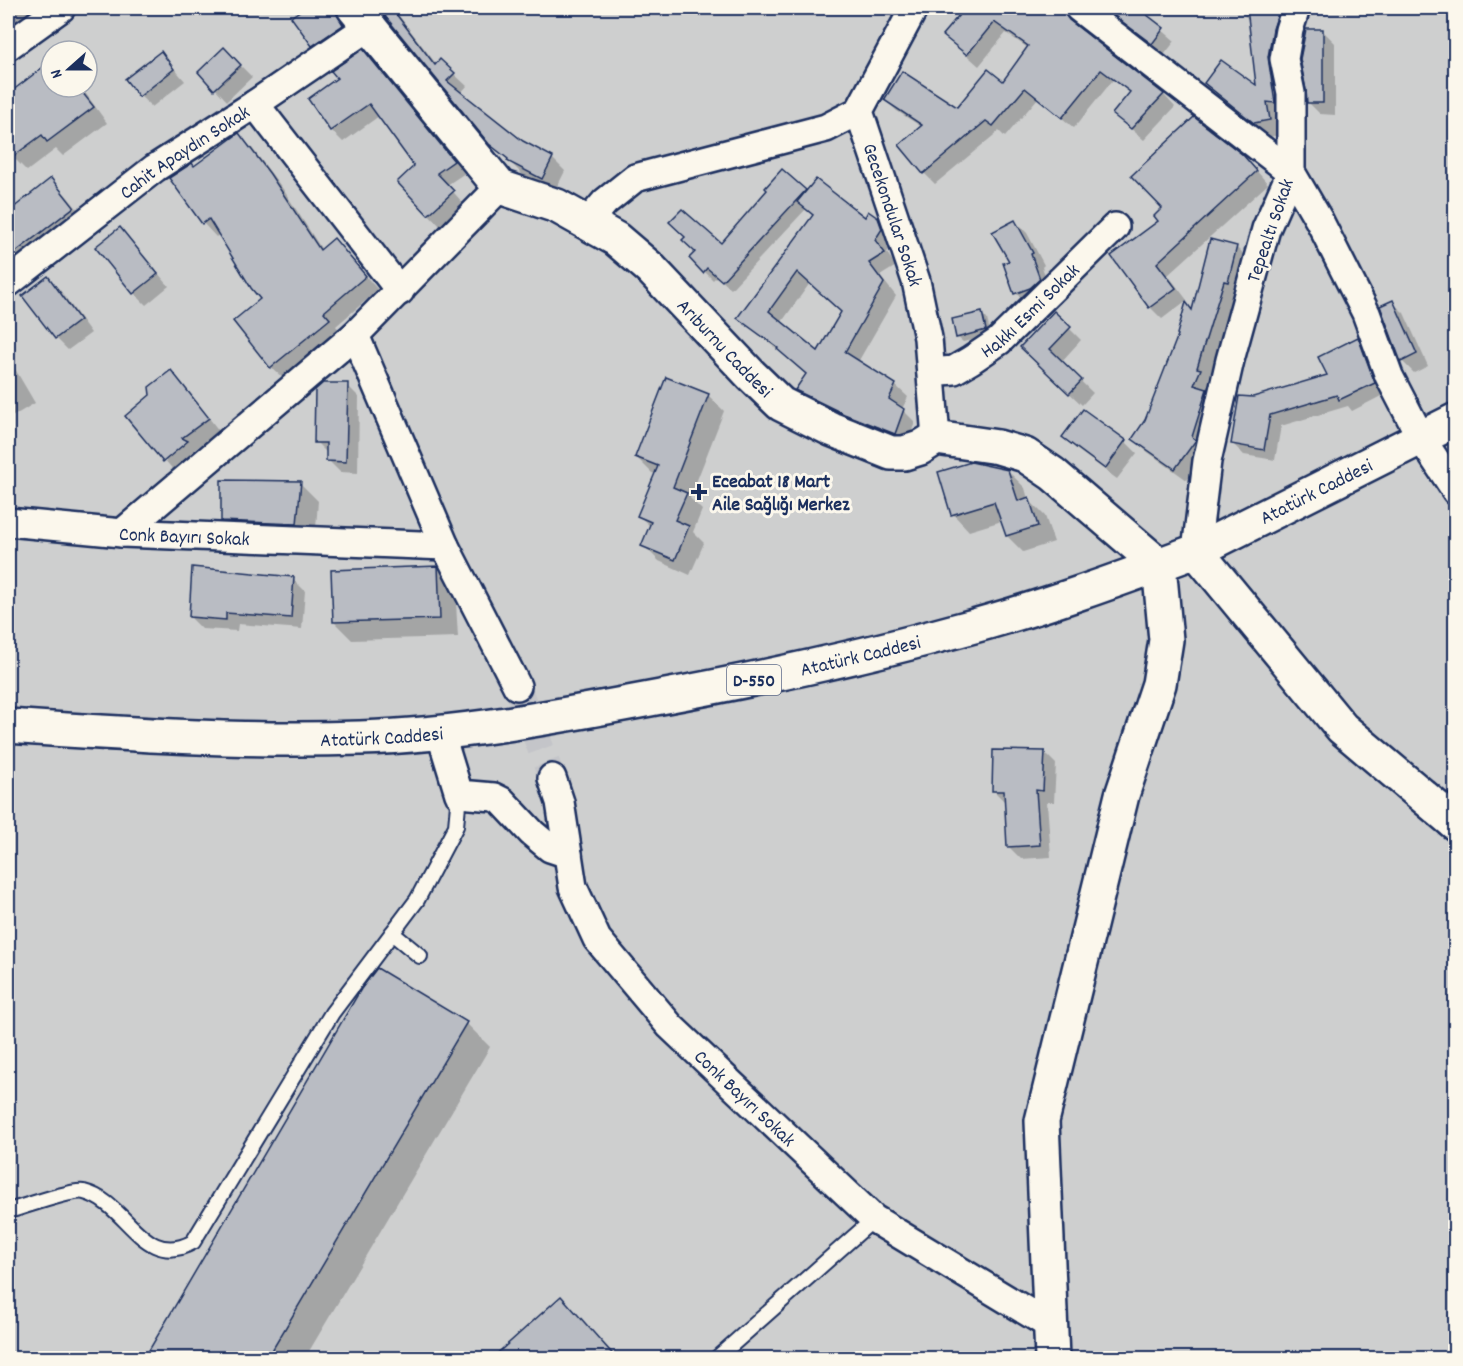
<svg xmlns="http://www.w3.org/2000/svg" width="1463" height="1366" viewBox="0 0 1463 1366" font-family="Dekko,sans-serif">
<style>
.green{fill:#cecfcf;stroke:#747f96;stroke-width:1.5;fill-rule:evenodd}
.shadow{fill:#0003;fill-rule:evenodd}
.building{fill:#b9bcc3;stroke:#1b2f5e;stroke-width:1.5;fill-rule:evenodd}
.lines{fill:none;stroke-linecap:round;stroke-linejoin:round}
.street-tunnel{stroke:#c4c5c9;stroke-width:27;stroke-dasharray:27 14;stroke-linecap:butt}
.lane-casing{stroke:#1b2f5e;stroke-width:18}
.street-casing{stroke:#1b2f5e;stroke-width:32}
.secondary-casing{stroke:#1b2f5e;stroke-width:38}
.primary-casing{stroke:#1b2f5e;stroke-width:38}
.lane{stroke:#fbf7ec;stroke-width:14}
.street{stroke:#fbf7ec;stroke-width:27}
.secondary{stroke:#fbf7ec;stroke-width:33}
.primary{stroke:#fbf7ec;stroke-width:33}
.poi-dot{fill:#1b2f5e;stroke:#fbf7ec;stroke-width:2}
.labels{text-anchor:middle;stroke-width:6;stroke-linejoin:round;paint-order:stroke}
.shield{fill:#fbf7ec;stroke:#5e6b89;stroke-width:1.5}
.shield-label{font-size:18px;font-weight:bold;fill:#1b2f5e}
.street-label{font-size:20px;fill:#1b2f5e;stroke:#fbf7ec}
.poi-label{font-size:20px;font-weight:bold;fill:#1b2f5e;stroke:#fbf7ec;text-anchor:start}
</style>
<rect width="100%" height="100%" fill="#eeebe4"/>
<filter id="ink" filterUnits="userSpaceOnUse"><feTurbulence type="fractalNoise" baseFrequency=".0167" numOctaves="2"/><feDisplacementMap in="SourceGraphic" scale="12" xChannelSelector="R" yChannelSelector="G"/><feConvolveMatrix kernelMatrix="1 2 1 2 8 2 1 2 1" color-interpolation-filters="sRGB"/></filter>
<g filter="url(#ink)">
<path class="green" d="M8,8h1447v1350h-1447zM51,51h36v36h-36z"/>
<g class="shadow">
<path d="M8,8h55l-55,40z"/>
<path d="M307,8h47l1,30 -28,20 -13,-13 -21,-27z"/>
<path d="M380,8h22l-6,4 41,53 17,9 13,12 -7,8 62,48 30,16 13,13 -10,20 -33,-17 -31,-31z"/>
<path d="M967,8h114l-7,10 2,9 88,68 11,12 -31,33 -30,-26 17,-21 -18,-13 -39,48 -36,-30 -33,39 -6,-6 -64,53 -11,-11 -2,-46 -25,-16 -12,-11 72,9 46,-26 25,-35 -22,-15 -27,33 -35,-31z"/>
<path d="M1103,8h37l2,2 -2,1 35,30 -11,14z"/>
<path d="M1235,8h57l-8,126 -15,3 -49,-40 -14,-14 52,5 -8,-68z"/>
<path d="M1323,31l12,12v72l-15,-1 -12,-12z"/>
<path d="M363,51l102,122 -18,12 17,19 -24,22 -41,-44 17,-16 -37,-50 -36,26 -12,-12 -21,-31 29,-20z"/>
<path d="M161,53l24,28 -33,26 -12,-11z"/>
<path d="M236,61l16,16 -25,24 -27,-29z"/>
<path d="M51,63v24h30l26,36 -44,33 -7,-7 -29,22 -15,-15 -4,3v-64z"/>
<path d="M239,135l13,13 31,41 39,61 12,-10 44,50 -42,36 6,7 -57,47 -14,-13 -36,-46 27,-22 -42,-65 -4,3 -13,-14 -32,-45 23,-10z"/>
<path d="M1255,169l13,15 -100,91 19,25 -25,19 -12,-12 10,-86 4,-12z"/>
<path d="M782,171l25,22 58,26h12l13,13 3,10 -6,11 9,13 -16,10 16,20 -38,66 37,23 13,12 -6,12 13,13 -8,23 -98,-43 -12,-12 11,-15 -69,-57 75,-102 -8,-7 -75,80 -14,-13 -4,4 -22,-22 30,-13 48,-55zM810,283l33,29 -24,41 -38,-30z"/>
<path d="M51,180l15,15 22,27 -80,65v-73z"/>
<path d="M1015,221l12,12 17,32 -2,2 9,24 -23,14 -12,-12 -5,-31z"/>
<path d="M120,229l49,57 -23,19 -12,-12z"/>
<path d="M1236,247l12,12 -13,33 -26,87 2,3 -4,10 11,10 -12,51 -19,27 -42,-30 -11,-11 12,-19 34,-84 7,-31 7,6z"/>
<path d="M48,278l12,12 31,43 -23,17 -12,-12z"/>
<path d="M1392,302l12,11 24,53 -14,7 -12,-12z"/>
<path d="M981,313l6,6 4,17 -28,6 -6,-5z"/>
<path d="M1069,328l12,12 -20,22 32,31 -11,12 -48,-46z"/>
<path d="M1358,339l11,11 16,44 -33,17 -4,-5 -67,20 -6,34 -31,-5 -11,-11 20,-45 76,-23z"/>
<path d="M8,357l27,46 -25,15 -2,-3z"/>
<path d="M171,372l12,12 36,47 -25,19 5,4 -23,19 -49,-57 25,-20z"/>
<path d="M347,385l12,12 -1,76 -18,-1 -12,-12v-6l-12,-12z"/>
<path d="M708,395l16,16 -34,87 12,12 -9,22 11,11 -14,32 -31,-14 -16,-16 8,-18 -12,-11 18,-42 -5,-1 -16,-16z"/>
<path d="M1064,437l61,4 12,12 -20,26 -41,-30z"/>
<path d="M1008,471l17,17 3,11 17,17 9,26 -31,10 -16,-16 -5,-15 -33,10 -16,-17 -13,-41z"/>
<path d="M300,483l18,18 -3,41 -74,-3 -19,-18z"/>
<path d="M437,568l18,18 3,51 -106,3 -18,-18z"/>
<path d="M293,579l12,12 -3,38 -64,-5 -1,7 -35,-2 -12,-12z"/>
<path d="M1044,752l12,12 -2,38h-7l4,55 -30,2 -12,-12 -4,-45 -12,-12z"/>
<path d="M377,970l89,53 24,24 -185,311h-149l-6,-6z"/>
<path d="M561,1298l57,60h-125z"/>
</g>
<g class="building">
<path d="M304,8h32v4l7,13 -31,21 -21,-29z"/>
<path d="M965,8h99l1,6 4,6 95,74 -33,35 -19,-15 18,-22 -29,-22 -39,48 -37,-30 -32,38 -7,-5 -63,53 -24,-29 23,-20 -38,-25 18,-29 55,36 31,-38 15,12 25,-35 -34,-24 -27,33 -25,-20z"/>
<path d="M1104,8h34l26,20 -12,16z"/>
<path d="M1247,8h33l-7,21 -5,28 7,46 -8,-1 3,18 -16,3 -50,-40 17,-23 35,25z"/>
<path d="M393,10l42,55 5,-6 15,14 -8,8 76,60 30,16 -11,22 -35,-18 1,-2 -19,-15 -104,-128z"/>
<path d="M1306,29h17v74h-16l-1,-13 -6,-31z"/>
<path d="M224,47l17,18 -27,25 -16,-18z"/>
<path d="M363,49l91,112 -17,12 17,18 -26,24 -31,-33 17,-16 -45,-62 -39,27 -22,-32 29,-21 -6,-7z"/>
<path d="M161,51l13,18 -35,28 -14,-18z"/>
<path d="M51,61v26h27l16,20 -47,35 -5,-7 -34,25v-66z"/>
<path d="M1194,117l49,38 14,16 -100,92 19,25 -27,20 -38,-52 47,-35 -4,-5 8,-8 -31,-32z"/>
<path d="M239,133l31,41 50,76 14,-12 32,38 -42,36 6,7 -60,49 -37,-47 27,-22 -9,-11 -42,-69 -7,5 -33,-46 23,-15 2,3z"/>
<path d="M782,169l24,21 -84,91 -15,-13 -4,5 -14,-15 6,-6 -13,-12 3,-3 -16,-15 13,-13 39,34 46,-53 -2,-2z"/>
<path d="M51,178l23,29 -66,51v-46z"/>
<path d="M816,179l49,38 3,-6 10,7 4,11 -7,11 10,13 -16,10 15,20 -39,69 51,32 -7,15 15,10 -9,25 -51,-20 -49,-24 11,-16 -29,-25 1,-1 -41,-30 76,-103 -16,-13zM797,272l44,40 -23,39 -49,-40z"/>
<path d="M1015,220l18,33 -2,1 9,25 -10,9 -16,6 -11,-31 6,-2 -17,-29z"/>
<path d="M120,227l38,47 -25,20 -38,-47z"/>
<path d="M1210,239l27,7 -9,36 -4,-1 -27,87 4,1 -7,16 13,4 -15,48 4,3 -21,29 -43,-30 13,-19 33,-85 -1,-1 9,-32 6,8z"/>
<path d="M48,276l32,44 -25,19 -33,-43z"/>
<path d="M1393,300l24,54 -16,8 -21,-56z"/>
<path d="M1054,311l17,16 -21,22 32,31 -13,14 -49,-47z"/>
<path d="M982,312l4,18 -30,8 -4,-19z"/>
<path d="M1358,337l17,46 -36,17 -2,-5 -67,20 -6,35 -33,-6 8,-48 14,1 74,-22 -9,-18z"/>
<path d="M171,370l38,48 -27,20 6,3 -25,21 -38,-46 25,-21 -1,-8z"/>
<path d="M666,377l43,17 -36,93 14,6 -12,27 14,6 -14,34 -34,-14 10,-24 -14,-6 21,-50 -23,-9z"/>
<path d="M323,383h25l-2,79 -20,-1v-18h-12l1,-53z"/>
<path d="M1083,409l43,31 -21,29 -43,-32z"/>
<path d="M971,462l37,8 10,31 11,-4 9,29 -32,10 -12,-34 -43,13 -13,-43z"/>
<path d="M221,480l80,1 -4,43 -76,-3z"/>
<path d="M438,566l2,53 -107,3 -2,-52z"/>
<path d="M192,567l102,10 -3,41 -65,-5v7l-37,-3z"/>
<path d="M993,750l52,1 -2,40 -7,-1 4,55 -33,2 -3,-56h-12z"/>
<path d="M377,968l90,54 -200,337h-109l-10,-7 213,-363z"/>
<path d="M561,1296l56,63h-126z"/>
</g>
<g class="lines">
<path class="street-tunnel" d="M517,686l35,92"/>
<g class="lane-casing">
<g id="lane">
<path d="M392,933l28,23"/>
<path d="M12,1210c14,-4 62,-21 72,-18 43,10 59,78 109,50l139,-229 85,-113 39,-74 3,-32"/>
<path d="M717,1358l157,-139"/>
</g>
</g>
<g class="street-casing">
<g id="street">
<path id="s1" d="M914,8l-55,103 57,170 12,57 8,100"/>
<path d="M1079,8l212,164 -25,57 -36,131 -23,101 -11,90"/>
<path d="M1296,8l-7,22 -5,29 7,34v79l28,48 47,93 23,63 32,62 35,53"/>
<path d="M8,46l53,-38"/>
<path d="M255,104l145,187"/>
<path d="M588,222l17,-20 30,-24 191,-50 33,-17"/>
<path id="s2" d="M8,283l147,-115 100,-64 113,-77"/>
<path d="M355,335l90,211 72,140"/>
<path id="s3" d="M931,372l23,-2 17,-10 28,-19 116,-114"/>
<path id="s4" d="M8,522l114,11 323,13"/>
<path d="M122,533l233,-198 145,-148"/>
<path d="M440,732l19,62 35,3 8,4 30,32 18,15 18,6"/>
<path id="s5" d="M552,778l8,24 13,85 24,52 73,87 204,193 177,107"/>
</g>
</g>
<g class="secondary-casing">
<g id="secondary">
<path id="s6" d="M354,8l146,179 57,19 59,33 34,29 101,107 30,29 50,25 60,24h13l16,-5 16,-10 62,9 27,8 28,19 106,91 7,75 -7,44 -37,111 -80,326 10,237"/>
<path d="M1196,551l146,177 114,96"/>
</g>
</g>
<g class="primary-casing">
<g id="primary">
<path id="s7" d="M8,726c117,8 235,16 352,12 98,-3 194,-21 290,-39 104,-19 207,-41 309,-69 80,-21 159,-50 237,-79l260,-131"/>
</g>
</g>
<use href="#lane" class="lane"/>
<use href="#street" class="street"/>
<use href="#secondary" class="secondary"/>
<use href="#primary" class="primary"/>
</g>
</g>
<path class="poi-dot" d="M696 483h6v6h6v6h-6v6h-6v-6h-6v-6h6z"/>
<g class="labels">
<rect class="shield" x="727" y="665" width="54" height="30" rx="4.5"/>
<g class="shield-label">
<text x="754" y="686">D-550</text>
</g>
<g class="street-label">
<text dy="7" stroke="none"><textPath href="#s2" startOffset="220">Cahit Apaydın Sokak</textPath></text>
<text dy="7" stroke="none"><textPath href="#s1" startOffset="226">Gecekondular Sokak</textPath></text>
<text transform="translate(1269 230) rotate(-71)" y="7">Tepealtı Sokak</text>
<text dy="7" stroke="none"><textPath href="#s3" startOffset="120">Hakkı Esmi Sokak</textPath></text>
<text dy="7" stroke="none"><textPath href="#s6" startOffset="513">Arıburnu Caddesi</textPath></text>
<text dy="7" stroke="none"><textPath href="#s7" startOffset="1346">Atatürk Caddesi</textPath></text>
<text dy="7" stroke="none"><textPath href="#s4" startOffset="177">Conk Bayırı Sokak</textPath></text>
<text dy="7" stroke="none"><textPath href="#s7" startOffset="860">Atatürk Caddesi</textPath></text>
<text dy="7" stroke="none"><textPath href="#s7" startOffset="374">Atatürk Caddesi</textPath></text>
<text dy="7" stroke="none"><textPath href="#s5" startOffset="386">Conk Bayırı Sokak</textPath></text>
</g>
<g class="poi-label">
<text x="712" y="487">Eceabat 18 Mart<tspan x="712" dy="23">Aile Sağlığı Merkez</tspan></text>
</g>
</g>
<rect width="1463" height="1366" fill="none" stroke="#fbf7ec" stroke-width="30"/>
<rect x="15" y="15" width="1433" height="1336" fill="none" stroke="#1b2f5e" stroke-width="2" filter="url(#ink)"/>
<g transform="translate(69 69) rotate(249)"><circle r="28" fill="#fbf7ec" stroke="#a1a7b3" stroke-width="1.5"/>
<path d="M0-4.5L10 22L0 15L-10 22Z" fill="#1b2f5e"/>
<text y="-9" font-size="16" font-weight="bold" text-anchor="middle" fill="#1b2f5e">N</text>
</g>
</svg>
